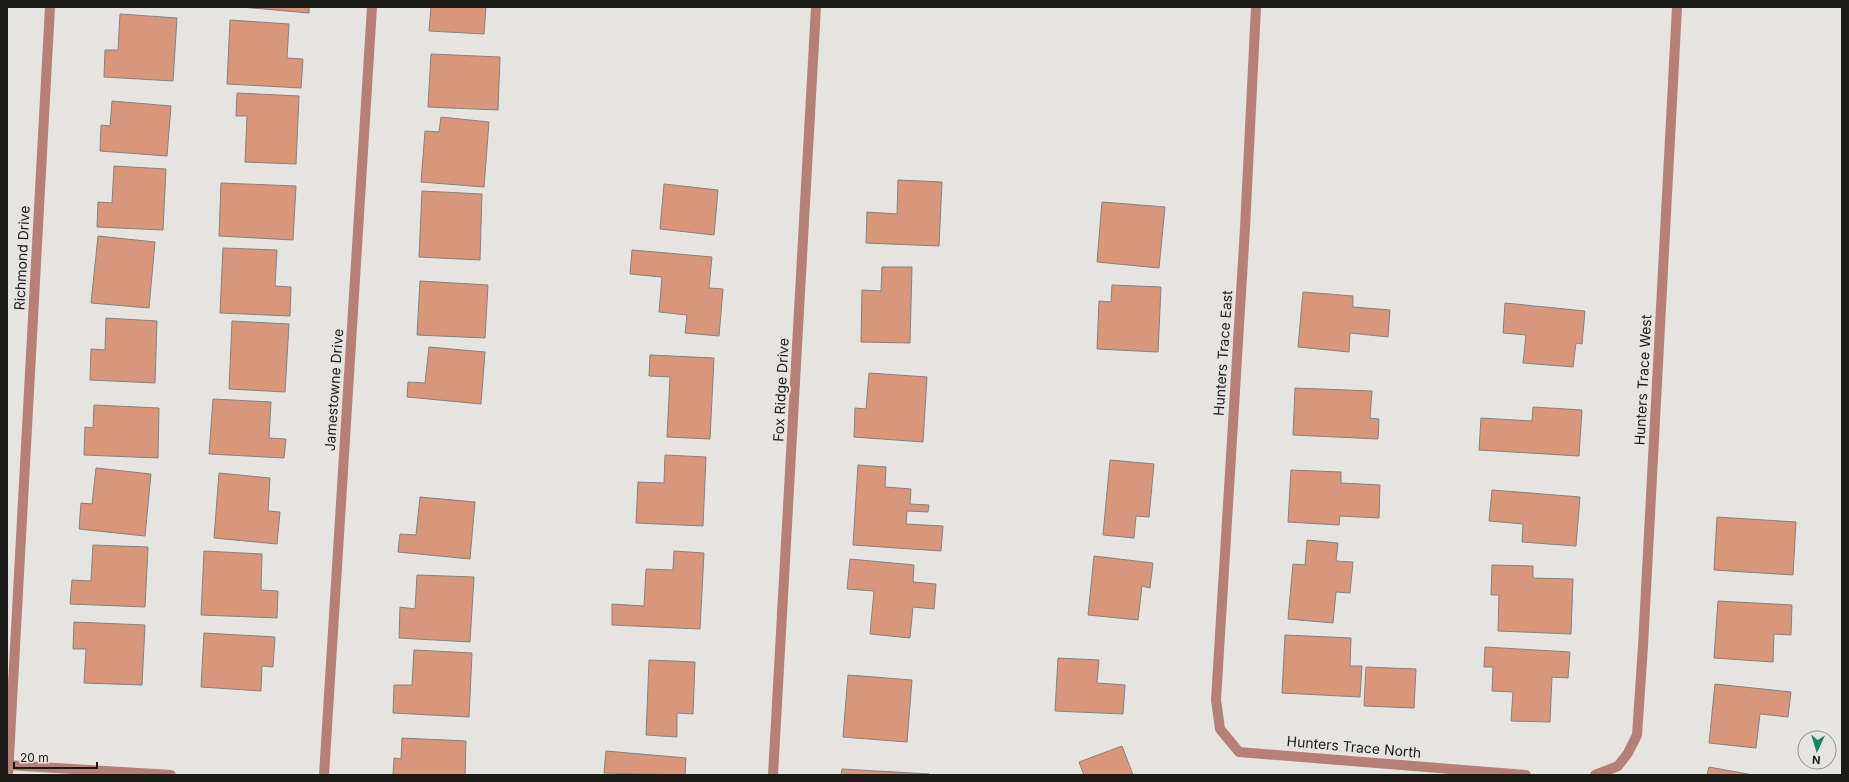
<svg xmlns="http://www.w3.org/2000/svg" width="1849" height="782" viewBox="0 0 1849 782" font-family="Inter,sans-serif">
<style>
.building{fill:#d8967a;stroke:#868281}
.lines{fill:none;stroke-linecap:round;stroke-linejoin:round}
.minor{stroke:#b58077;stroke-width:10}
.labels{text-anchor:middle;stroke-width:4;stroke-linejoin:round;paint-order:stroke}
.street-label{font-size:14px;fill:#1a1a19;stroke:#e6e4e1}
</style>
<rect width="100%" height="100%" fill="#e6e4e1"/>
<g class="building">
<path d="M241,7h68v6z"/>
<path d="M431,7h55l-2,27 -55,-3z"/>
<path d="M120,14l57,4 -4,63 -69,-4 1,-27h13z"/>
<path d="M230,20l59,4 -2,34 16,1 -2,29 -74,-4z"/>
<path d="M431,54l69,3 -2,53 -70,-3z"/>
<path d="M237,93l62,3 -3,68 -51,-2 2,-46h-11z"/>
<path d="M112,101l59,5 -4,50 -67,-5 1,-26 9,1z"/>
<path d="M441,117l48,5 -5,65 -63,-5 4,-51 14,1z"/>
<path d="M114,166l52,3 -3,61 -66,-3 1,-25 14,1z"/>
<path d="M898,180l44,2 -3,64 -73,-3 1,-31 30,2z"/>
<path d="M221,183l75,3 -3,54 -74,-4z"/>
<path d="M664,184l54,6 -4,45 -54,-6z"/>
<path d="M422,191l60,3 -2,66 -61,-3z"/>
<path d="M1102,202l63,5 -6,61 -62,-6z"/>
<path d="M98,236l57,6 -6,66 -58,-5z"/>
<path d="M223,248l54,2 -2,36 16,1 -1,29 -70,-3z"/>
<path d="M632,250l80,7 -3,31 14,1 -4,47 -34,-3 2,-18 -28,-3 3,-35 -32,-3z"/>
<path d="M882,267h30l-2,76 -49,-1 1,-52 19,1z"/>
<path d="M420,281l68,4 -3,53 -68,-3z"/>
<path d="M1112,285l49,2 -3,65 -61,-3 2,-48 12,1z"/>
<path d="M1303,292l50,4v11l37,3 -2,27 -38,-4 -1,19 -51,-5z"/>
<path d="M1505,303l80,8 -3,33 -6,-1 -3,24 -50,-4 3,-28 -23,-2z"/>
<path d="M106,318l51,3 -2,62 -65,-3 1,-31 14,1z"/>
<path d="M232,321l57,3 -4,68 -56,-3z"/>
<path d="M429,347l56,5 -4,52 -74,-7 1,-15 17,1z"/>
<path d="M650,355l64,3 -4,81 -43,-2 3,-60 -21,-1z"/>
<path d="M869,373l58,4 -4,65 -69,-5 1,-29 11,1z"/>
<path d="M1295,388l77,3 -2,27 9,1 -1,20 -85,-4z"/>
<path d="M213,399l58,3 -2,36 17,1 -2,19 -75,-4z"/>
<path d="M94,405l65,3 -1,50 -74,-3 1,-28 8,1z"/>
<path d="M1533,407l49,3 -3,46 -100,-6 2,-32 51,3z"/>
<path d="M665,455l41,2 -3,69 -67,-3 2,-41 26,1z"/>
<path d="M1110,460l44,4 -5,53 -13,-1 -2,22 -31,-3z"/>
<path d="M858,465l28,2 -1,20 26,2 -1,15 19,1 -1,7 -21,-1 -1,13 37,2 -2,25 -88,-6z"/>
<path d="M96,468l55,6 -6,62 -66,-7 2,-26 11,1z"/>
<path d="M1291,470l50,2v11l39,2 -1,33 -39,-2 -1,9 -51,-3z"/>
<path d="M219,473l51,5 -2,33 12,1 -3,32 -63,-6z"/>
<path d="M1492,490l88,7 -4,49 -54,-4 1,-18 -34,-3z"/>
<path d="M420,497l55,5 -5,57 -72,-7 2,-18 16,1z"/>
<path d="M1717,517l79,5 -3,53 -79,-5z"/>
<path d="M1307,540l31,3 -2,18 17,1 -3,31 -14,-1 -3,31 -45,-4 5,-55 12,1z"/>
<path d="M93,545l55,2 -3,60 -75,-3 2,-24 19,1z"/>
<path d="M204,551l58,3 -1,36 17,1 -1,27 -76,-3z"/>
<path d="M674,551l30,2 -4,76 -88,-4v-21l32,2 2,-37 27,1z"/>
<path d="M1094,556l59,7 -3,25 -8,-2 -4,34 -50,-5z"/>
<path d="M850,559l64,6 -1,17 23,2 -2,25 -21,-2 -3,31 -40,-4 4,-43 -27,-2z"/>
<path d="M1492,565l41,1v12l40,1 -2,55 -73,-3 1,-36h-8z"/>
<path d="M417,575l57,2 -4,65 -71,-4 1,-31 15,2z"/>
<path d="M1718,601l74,4 -1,30 -17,-1 -1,28 -59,-4z"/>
<path d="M74,622l71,3 -3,60 -58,-2 2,-34h-13z"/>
<path d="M204,633l71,4 -2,30 -11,-1 -1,25 -60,-4z"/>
<path d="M1285,635l66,3 -1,28h12l-2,31 -78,-4z"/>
<path d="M1485,647l85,5 -2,26 -16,-1 -2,45 -39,-1 2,-29 -21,-1 1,-24h-9z"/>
<path d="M414,650l58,3 -3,64 -76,-4 1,-28h18z"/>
<path d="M1058,658l41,2 -2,23 28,2 -2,29 -68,-3z"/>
<path d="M649,660l46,2 -2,52 -16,-1v24l-31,-2z"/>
<path d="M1366,667l50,2 -2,39 -50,-2z"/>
<path d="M848,675l64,5 -5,62 -64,-5z"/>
<path d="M1715,684l76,8 -3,25 -28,-3 -4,34 -47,-5z"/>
<path d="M402,738l64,3 -1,34h-72l1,-17 7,1z"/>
<path d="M1122,746l11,29h-49l-5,-13z"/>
<path d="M606,751l80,7 -1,17 -81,-2z"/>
<path d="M1709,767l44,8h-46z"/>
<path d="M842,769l87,5 -88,1z"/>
</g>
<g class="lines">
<g class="minor">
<path d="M1256,7l-11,221 -29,472 4,29 19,23 287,23"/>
<path d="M7,765l164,10"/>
<path d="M8,775l42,-768"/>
<path d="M324,775l48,-768"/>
<path d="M773,775l43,-768"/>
<path d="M1595,775l23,-9 10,-13 9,-18 6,-89 34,-639"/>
</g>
</g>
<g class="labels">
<g class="street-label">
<text transform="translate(22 258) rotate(-87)" y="5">Richmond Drive</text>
<text transform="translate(1223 353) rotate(-86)" y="5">Hunters Trace East</text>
<text transform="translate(1643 380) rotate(-87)" y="5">Hunters Trace West</text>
<text transform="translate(334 390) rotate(-86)" y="5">Jamestowne Drive</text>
<text transform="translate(781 390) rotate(-87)" y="5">Fox Ridge Drive</text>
<text transform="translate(1354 747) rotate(5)" y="5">Hunters Trace North</text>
</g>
</g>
<rect width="1849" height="782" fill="none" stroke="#1a1a19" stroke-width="16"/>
<g transform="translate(1817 750) rotate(184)"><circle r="19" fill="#e6e4e1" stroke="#949391"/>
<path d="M0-3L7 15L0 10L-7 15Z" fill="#168665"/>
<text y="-6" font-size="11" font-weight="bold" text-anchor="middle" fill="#1a1a19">N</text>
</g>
<path d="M14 762v6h83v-6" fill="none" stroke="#1a1a19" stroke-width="2"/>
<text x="20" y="762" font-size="12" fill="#1a1a19" stroke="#e6e4e1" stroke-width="3" paint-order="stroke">20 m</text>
</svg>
